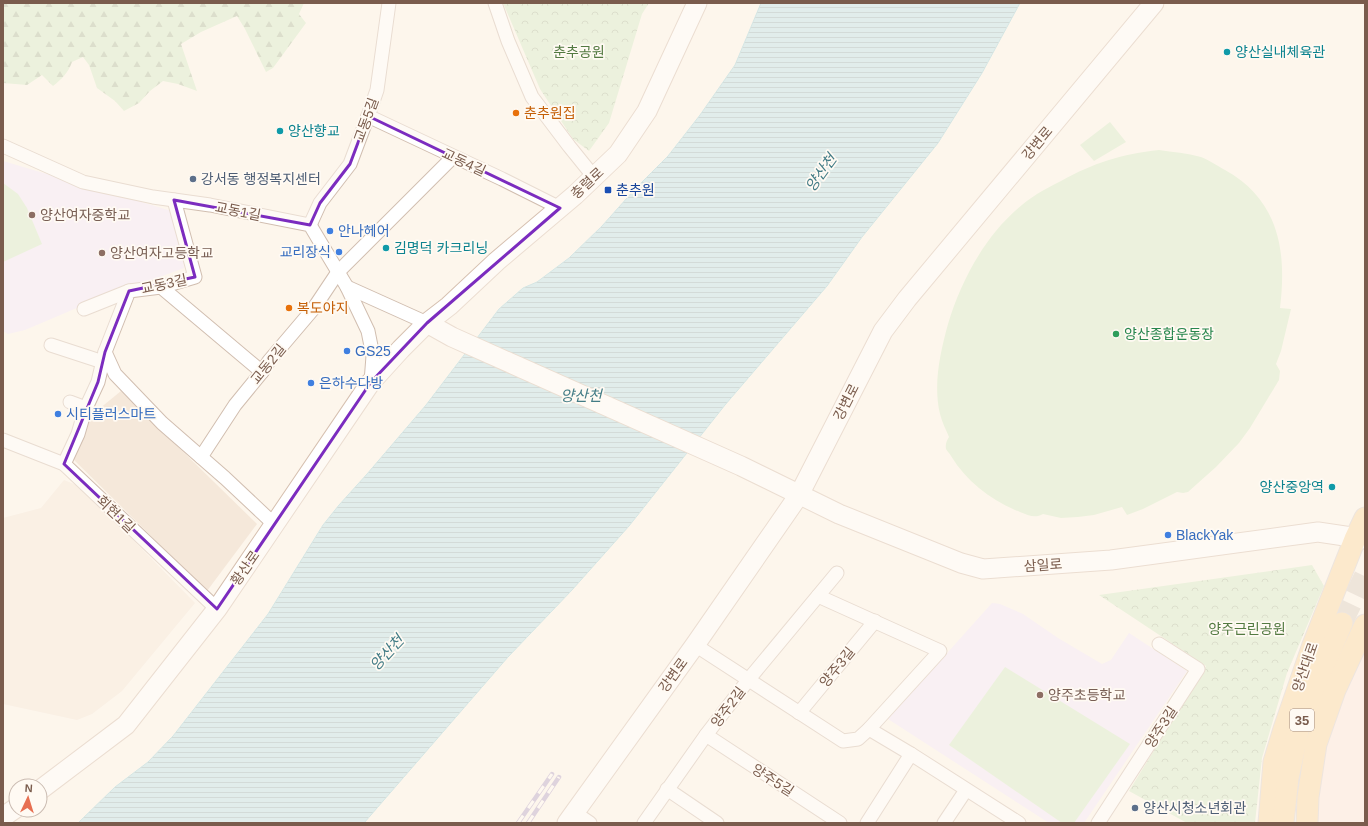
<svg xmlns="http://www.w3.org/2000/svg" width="1368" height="826" viewBox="0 0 1368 826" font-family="Helvetica,'Noto Sans KR',sans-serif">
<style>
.residential{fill:#f5e8da}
.commercial{fill:#fde8e0}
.education{fill:#f3e8fa}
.forest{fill:url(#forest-firs)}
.park{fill:url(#park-crowns)}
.pitch{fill:#d8ecc9}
.water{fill:url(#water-rules);stroke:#a5d3da}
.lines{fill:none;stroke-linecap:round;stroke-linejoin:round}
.primary-tunnel{stroke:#dcd0c4;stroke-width:21;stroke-dasharray:21 10;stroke-linecap:butt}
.street-casing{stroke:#d1beb0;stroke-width:15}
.secondary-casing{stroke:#d6c0b0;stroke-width:21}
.primary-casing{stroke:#dad1cd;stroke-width:23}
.street{stroke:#fff;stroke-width:13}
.secondary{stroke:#fff;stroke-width:19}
.primary{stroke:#fbd9a5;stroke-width:21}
.rail-casing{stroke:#b9a8c9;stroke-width:4.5}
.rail{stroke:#fffaf3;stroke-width:3;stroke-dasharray:9;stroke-linecap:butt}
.marked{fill:none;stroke:#7b2cbf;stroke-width:3;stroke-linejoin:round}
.culture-dot{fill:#0f9aa8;stroke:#fffaf3;stroke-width:1.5}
.food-dot{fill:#e8710a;stroke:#fffaf3;stroke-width:1.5}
.service-dot{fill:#5c6f8a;stroke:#fffaf3;stroke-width:1.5}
.transit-dot{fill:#1a4fb4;stroke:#fffaf3;stroke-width:1.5}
.education-dot{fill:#8d6e63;stroke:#fffaf3;stroke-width:1.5}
.shop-dot{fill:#3f7fe0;stroke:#fffaf3;stroke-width:1.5}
.leisure-dot{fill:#2e9e5b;stroke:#fffaf3;stroke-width:1.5}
.labels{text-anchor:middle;stroke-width:3.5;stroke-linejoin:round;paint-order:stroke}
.shield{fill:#fffaf3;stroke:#a28b7f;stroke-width:1}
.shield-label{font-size:13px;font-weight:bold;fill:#7a5c4d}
.park-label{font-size:14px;fill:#537a41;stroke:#fffaf3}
.culture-label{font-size:14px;fill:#0d838f;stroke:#fffaf3;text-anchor:start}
.food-label{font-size:14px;fill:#c56008;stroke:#fffaf3;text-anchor:start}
.street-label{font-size:14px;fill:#7a5c4d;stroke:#fffaf3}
.service-label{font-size:14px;fill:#4e5e75;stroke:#fffaf3;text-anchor:start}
.transit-label{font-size:14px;fill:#164399;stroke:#fffaf3;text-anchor:start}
.education-label{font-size:14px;fill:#785e54;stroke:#fffaf3;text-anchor:start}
.shop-label{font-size:14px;fill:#366cbe;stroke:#fffaf3;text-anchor:start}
.leisure-label{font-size:14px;fill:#27864d;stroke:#fffaf3;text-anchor:start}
.water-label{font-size:15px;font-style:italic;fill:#437c86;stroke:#fffaf3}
</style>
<defs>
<pattern id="forest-firs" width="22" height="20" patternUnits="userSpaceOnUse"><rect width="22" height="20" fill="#d8ecc9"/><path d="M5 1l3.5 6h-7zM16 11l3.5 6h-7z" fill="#b4c2a5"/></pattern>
<pattern id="park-crowns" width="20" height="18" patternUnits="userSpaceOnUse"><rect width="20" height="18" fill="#d8ecc9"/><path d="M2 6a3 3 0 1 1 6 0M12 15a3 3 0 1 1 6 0" fill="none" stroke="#b4c2a5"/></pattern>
<pattern id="water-rules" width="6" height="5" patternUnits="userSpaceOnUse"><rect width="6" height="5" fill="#bfe3e8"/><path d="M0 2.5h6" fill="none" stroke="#a0bbbe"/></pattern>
</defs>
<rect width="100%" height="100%" fill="#fdf6ec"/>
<g class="residential">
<path d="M121,391l136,133 -50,67 -135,-133 16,-40z"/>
<path d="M64,480l17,7 114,116 -73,88 -30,23 -15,6 -74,-16v-186l38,-10z"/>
</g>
<path class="commercial" d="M1365,640v183h-55l9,-77z"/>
<g class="education">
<path d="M3,161l172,51 9,56 -105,39 -54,23 -17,4 -5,-3z"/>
<path d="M992,603l8,1 23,10 35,24 44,26 9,-4 18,-27 58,38 -103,152h-35l-161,-104z"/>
</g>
<path class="forest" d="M3,3h301l-5,11 7,9 -33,45 -7,4 -21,-43 -8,-13 -36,16 -20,12 16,47 -19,-7 -15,-3 -13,10 -11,12 -15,8 -9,-10 -18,-13 -8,-23 -6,-8 -11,5c-4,11 -10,17 -19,24l-11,-11 -15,10 -24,-2z"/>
<g class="park">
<path d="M503,3h146l-7,11 -33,109 -20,28 -16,-12 -33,-50z"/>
<path d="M1312,565l12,21 -37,87 -25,85 -7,65h-68l-58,-32 77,-125 -107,-71z"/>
</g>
<g class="pitch">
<path d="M1110,122l16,20 -32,19 -14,-16z"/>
<path d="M1159,150c14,2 28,3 42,7 8,3 17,9 24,13 54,30 62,81 55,138l11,1 -10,42 -5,13 4,7 -1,9 -29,48 -11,15 -23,24 -28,25 -5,1 -6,-1 -34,17 -16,6 -5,-8 -28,8 -16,2 -17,1 -18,-4c-8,5 -15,1 -23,-2 -28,-11 -53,-30 -69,-56 -1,-2 -4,-5 -5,-7 -1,-5 1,-9 3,-12 -3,-7 -7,-15 -9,-23 -7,-29 0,-61 8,-90 15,-50 44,-101 89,-130 8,-5 16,-9 24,-13 32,-18 61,-27 98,-31z"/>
<path d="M3,183l15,11 9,14 15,36 -39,18z"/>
<path d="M1005,667l125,77 -56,79h-12l-113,-78z"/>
</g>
<path class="water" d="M761,3h259l-38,70 -44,70 -76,94 -35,49 -102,119 -96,121 -57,64 -64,67 -144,166h-286l37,-36 33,-25 25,-26 95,-122 55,-89 16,-20 28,-31 59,-69 73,-96 24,-21 14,-6 32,-24 33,-32 33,-37 33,-33 32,-41 35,-50z"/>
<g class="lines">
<path class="primary-tunnel" d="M1342,623l23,-48"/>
<g class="street-casing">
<g id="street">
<path d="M495,3l13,38 24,56 37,49 25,31"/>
<path d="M368,116l134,63 58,29"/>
<path d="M3,146l80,36 70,15 57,8 100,20 37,62 21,44 5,25 -2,26"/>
<path d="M310,225l10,-22 30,-39 18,-48 9,-26 12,-87"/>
<path d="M161,287l101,85"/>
<path d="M347,287l80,36"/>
<path d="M84,309l45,-18"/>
<path d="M51,345l52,17"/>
<path d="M105,352l10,22 47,49 63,55 50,47"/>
<path d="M70,402l16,6"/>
<path d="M3,440l61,24 153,145"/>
<path d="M201,457l34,-52 27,-33 7,-11 45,-53 24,-36 115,-115"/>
<path d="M64,464l14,-30 7,-24 13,-28 7,-30 24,-61 32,-4 34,-10 -21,-77"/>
<path d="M695,645l148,96 15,-2 11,-10 71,-78 -122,-55"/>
<path d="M799,713l76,-92"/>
<path d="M869,729l42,25 108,69"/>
<path d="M706,735l134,88"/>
<path d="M667,789l50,34"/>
<path d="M574,812l16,11"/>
<path d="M644,823l62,-88 43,-56 88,-106"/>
<path d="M867,823l44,-69"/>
<path d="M944,823l22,-33"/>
<path d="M1098,823l100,-154 -39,-25"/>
</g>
</g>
<g class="secondary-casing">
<g id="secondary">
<path d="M427,323l25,14 289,129 98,48 122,49 22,6 128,-9 207,-28 47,7"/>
<path d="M40,790l86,-65 91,-116 154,-227 30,-33 26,-26 22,-17 48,-45 78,-66 43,-41 29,-43 50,-108"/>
<path d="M3,817l13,-9"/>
<path d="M567,823l128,-178 104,-150 84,-164 24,-32 247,-296"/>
</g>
</g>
<g class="primary-casing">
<g id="primary">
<path d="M1269,823l5,-61 10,-33 29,-84 42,-106 10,-21"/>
<path d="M1283,823l5,-45 11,-51 10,-25 33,-79"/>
<path d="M1307,823l1,-26 8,-53 19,-54 30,-65"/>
</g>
</g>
<use href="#street" class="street"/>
<use href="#secondary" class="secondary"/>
<use href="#primary" class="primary"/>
<g class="rail-casing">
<g id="rail">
<path d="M518,823l34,-49"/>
<path d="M528,823l31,-46"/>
</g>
</g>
<use href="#rail" class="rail"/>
</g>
<path d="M0 0H1368V826H0ZM368,116l192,92 -133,115 -56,59 -154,227 -153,-145 34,-82 7,-30 24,-61 66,-14 -21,-77 136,25 10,-22 30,-39z" fill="#fdf6ec" fill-opacity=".55" fill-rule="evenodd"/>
<path class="marked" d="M368,116l192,92 -133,115 -56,59 -154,227 -153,-145 34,-82 7,-30 24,-61 66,-14 -21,-77 136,25 10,-22 30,-39z"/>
<g class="culture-dot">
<circle cx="1227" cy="52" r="4"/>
<circle cx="280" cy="131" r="4"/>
<circle cx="386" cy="248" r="4"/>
<circle cx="1332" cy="487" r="4"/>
</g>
<g class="food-dot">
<circle cx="516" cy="113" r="4"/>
<circle cx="289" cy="308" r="4"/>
</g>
<g class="service-dot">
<circle cx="193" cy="179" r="4"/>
<circle cx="1135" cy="808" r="4"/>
</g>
<rect class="transit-dot" x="604" y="186" width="8" height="8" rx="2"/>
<g class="education-dot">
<circle cx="32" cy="215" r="4"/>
<circle cx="102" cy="253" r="4"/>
<circle cx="1040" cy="695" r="4"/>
</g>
<g class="shop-dot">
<circle cx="330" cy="231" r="4"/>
<circle cx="339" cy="252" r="4"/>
<circle cx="347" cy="351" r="4"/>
<circle cx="311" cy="383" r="4"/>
<circle cx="58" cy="414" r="4"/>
<circle cx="1168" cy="535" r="4"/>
</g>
<circle class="leisure-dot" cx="1116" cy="334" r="4"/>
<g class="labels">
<rect class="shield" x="1290" y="709" width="24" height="22" rx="3"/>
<g class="shield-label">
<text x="1302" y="725">35</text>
</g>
<g class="park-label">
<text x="579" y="57">춘추공원</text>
<text x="1247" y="634">양주근린공원</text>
</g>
<g class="culture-label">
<text x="1235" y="57">양산실내체육관</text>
<text x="288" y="136">양산향교</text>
<text x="394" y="253">김명덕 카크리닝</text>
<text x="1324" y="492" text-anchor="end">양산중앙역</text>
</g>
<g class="food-label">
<text x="524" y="118">춘추원집</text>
<text x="297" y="313">복도야지</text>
</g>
<g class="street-label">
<text transform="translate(366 120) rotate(-70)" y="5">교동5길</text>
<text transform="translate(1037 143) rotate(-50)" y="5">강변로</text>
<text transform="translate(464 162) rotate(25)" y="5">교동4길</text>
<text transform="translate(587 183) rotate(-43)" y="5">충렬로</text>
<text transform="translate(238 211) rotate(11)" y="5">교동1길</text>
<text transform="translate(164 284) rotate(-12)" y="5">교동3길</text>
<text transform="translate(268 364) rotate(-51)" y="5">교동2길</text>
<text transform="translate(846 402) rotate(-63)" y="5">강변로</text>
<text transform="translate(116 514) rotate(44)" y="5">회현1길</text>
<text transform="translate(1043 565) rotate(-4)" y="5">삼일로</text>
<text transform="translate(245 568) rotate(-55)" y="5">황산로</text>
<text transform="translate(837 667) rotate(-51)" y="5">양주3길</text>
<text transform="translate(1305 667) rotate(-71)" y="5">양산대로</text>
<text transform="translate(673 675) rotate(-54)" y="5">강변로</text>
<text transform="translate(728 707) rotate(-53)" y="5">양주2길</text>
<text transform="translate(1161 727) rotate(-57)" y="5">양주3길</text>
<text transform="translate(773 780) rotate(33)" y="5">양주5길</text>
</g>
<g class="service-label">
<text x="201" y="184">강서동 행정복지센터</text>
<text x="1143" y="813">양산시청소년회관</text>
</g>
<g class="transit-label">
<text x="616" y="195">춘추원</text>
</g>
<g class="education-label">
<text x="40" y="220">양산여자중학교</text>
<text x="110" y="258">양산여자고등학교</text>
<text x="1048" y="700">양주초등학교</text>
</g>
<g class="shop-label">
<text x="338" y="236">안나헤어</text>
<text x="331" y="257" text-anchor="end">교리장식</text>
<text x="355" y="356">GS25</text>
<text x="319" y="388">은하수다방</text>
<text x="66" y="419">시티플러스마트</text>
<text x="1176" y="540">BlackYak</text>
</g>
<g class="leisure-label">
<text x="1124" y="339">양산종합운동장</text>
</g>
<g class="water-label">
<text transform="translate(821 173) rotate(-54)" y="5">양산천</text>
<text x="581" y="401">양산천</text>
<text transform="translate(387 653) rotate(-47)" y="5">양산천</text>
</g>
</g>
<rect width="1368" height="826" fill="none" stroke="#7a5c4d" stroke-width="8"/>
<g transform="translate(28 798) rotate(4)"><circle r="19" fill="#fffaf3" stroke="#cabbb1"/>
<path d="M0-3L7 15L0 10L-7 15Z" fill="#e76f51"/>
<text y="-6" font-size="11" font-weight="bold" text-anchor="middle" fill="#7a5c4d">N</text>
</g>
</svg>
